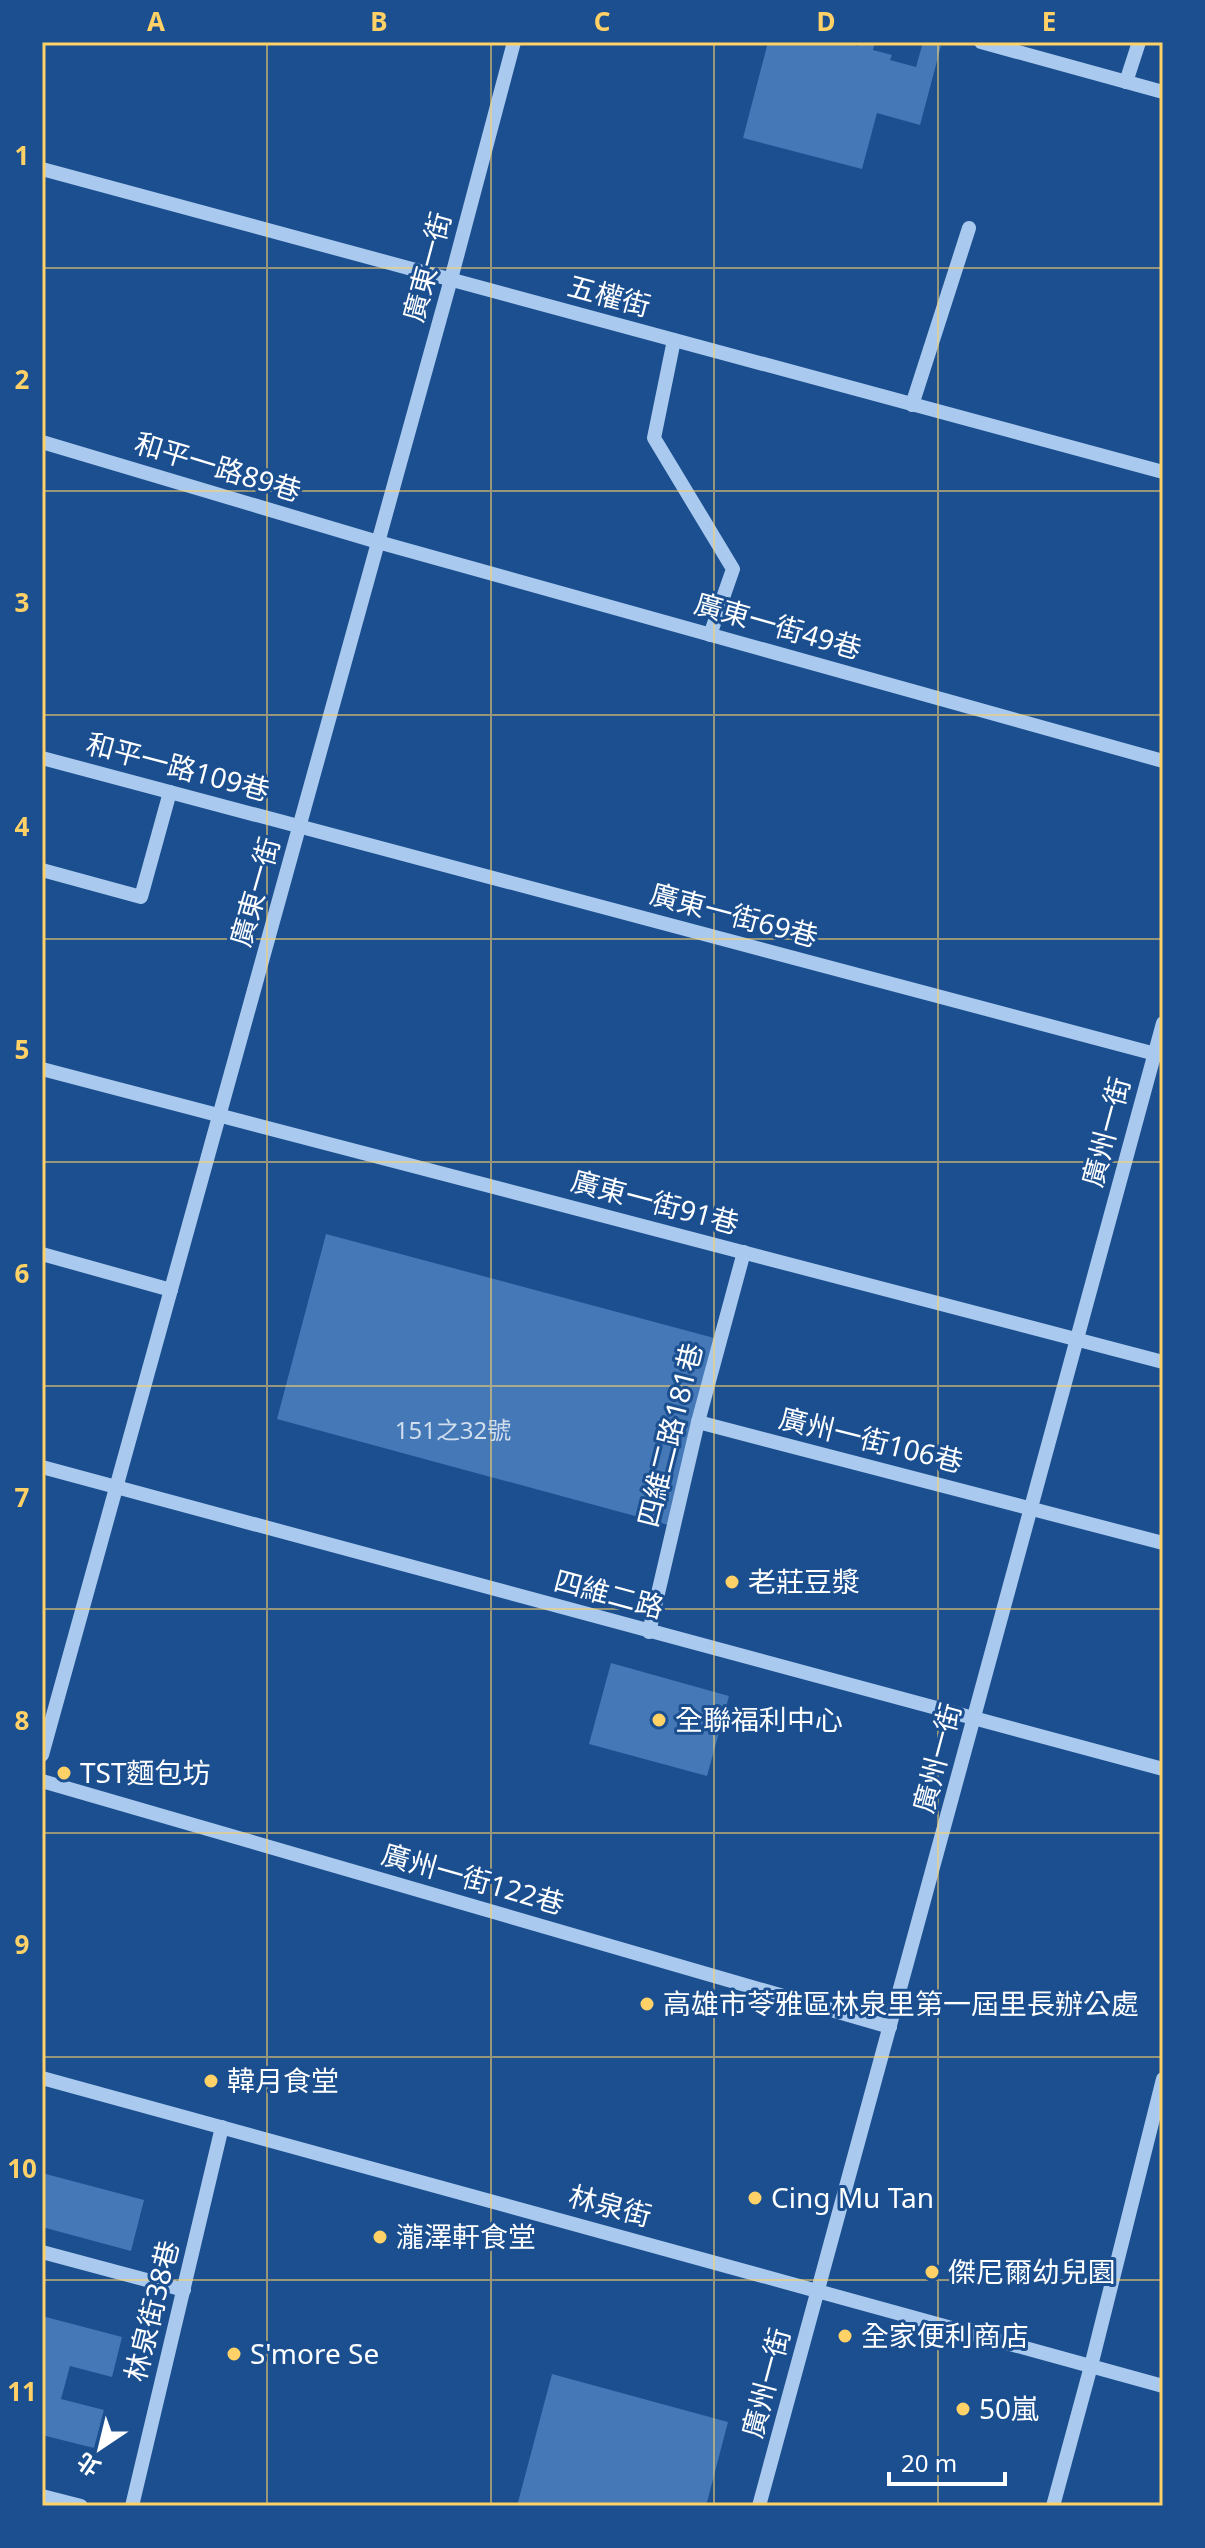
<svg xmlns="http://www.w3.org/2000/svg" width="1205" height="2548" viewBox="0 0 1205 2548" font-family="'Noto Sans','Noto Sans TC',sans-serif">
<style>
.building{fill:#4478b7}
.lines{fill:none;stroke-linecap:round;stroke-linejoin:round}
.minor{stroke:#a9c9ee;stroke-width:14}
.grid{fill:none;stroke:#ffd166;stroke-width:2;stroke-opacity:0.55}
.poi-dot{fill:#ffd166;stroke:#1b4f8f;stroke-width:3}
.labels{text-anchor:middle;stroke-width:6;stroke-linejoin:round;paint-order:stroke}
.number-label{font-size:24px;fill:#d0dded}
.street-label{font-size:28px;fill:#fff;stroke:#1b4f8f}
.poi-label{font-size:28px;fill:#fff;stroke:#1b4f8f;text-anchor:start}
.neatline{fill:none;stroke:#ffd166;stroke-width:3}
.grid-label{font-size:26px;text-anchor:middle;font-weight:bold;fill:#ffd166}
</style>
<rect width="100%" height="100%" fill="#1b4f8f"/>
<g class="building">
<path d="M768,42h75l15,4 1,-4h16l-2,8 19,5 -2,5 26,7 7,-25 18,4 -21,79 -43,-12 -15,56 -119,-31z"/>
<path d="M326,1234l392,105 -50,186 -391,-106z"/>
<path d="M611,1663l118,33 -22,80 -118,-32z"/>
<path d="M42,2173l102,27 -13,51 -89,-24z"/>
<path d="M42,2316l80,21 -10,40 -42,-11 -9,33 43,11 -10,38 -52,-13z"/>
<path d="M552,2374l176,48 -22,84h-189z"/>
</g>
<g class="lines">
<g class="minor">
<path d="M981,42l182,50"/>
<path d="M1126,82l13,-40"/>
<path d="M42,169l1121,303"/>
<path d="M674,340l-20,98 79,131 -23,66"/>
<path d="M912,405l57,-177"/>
<path d="M42,442l336,100 785,219"/>
<path d="M42,758l1121,298"/>
<path d="M42,870l99,27 29,-105"/>
<path d="M42,1069l1121,293"/>
<path d="M42,1254l129,36"/>
<path d="M698,1422l465,121"/>
<path d="M42,1467l1121,302"/>
<path d="M649,1632l49,-210 46,-170"/>
<path d="M42,1755l409,-1476 63,-237"/>
<path d="M42,1781l848,246"/>
<path d="M42,2078l1121,308"/>
<path d="M42,2252l142,38"/>
<path d="M42,2496l39,10"/>
<path d="M132,2506l90,-379"/>
<path d="M759,2506l404,-1483"/>
<path d="M1053,2506l38,-140 72,-287"/>
</g>
</g>
<path class="grid" d="M267,42v2464M491,42v2464M714,42v2464M938,42v2464M42,268h1121M42,491h1121M42,715h1121M42,939h1121M42,1162h1121M42,1386h1121M42,1609h1121M42,1833h1121M42,2057h1121M42,2280h1121"/>
<g class="poi-dot">
<circle cx="732" cy="1582" r="8"/>
<circle cx="659" cy="1720" r="8"/>
<circle cx="64" cy="1773" r="8"/>
<circle cx="647" cy="2004" r="8"/>
<circle cx="211" cy="2081" r="8"/>
<circle cx="755" cy="2198" r="8"/>
<circle cx="380" cy="2237" r="8"/>
<circle cx="932" cy="2272" r="8"/>
<circle cx="845" cy="2336" r="8"/>
<circle cx="234" cy="2354" r="8"/>
<circle cx="963" cy="2409" r="8"/>
</g>
<g class="labels">
<g class="number-label">
<text x="453" y="1439">151之32號</text>
</g>
<g class="street-label">
<text transform="translate(427 267) rotate(-75)" y="10">廣東一街</text>
<text transform="translate(609 296) rotate(15)" y="10">五權街</text>
<text transform="translate(218 467) rotate(17)" y="10">和平一路89巷</text>
<text transform="translate(778 626) rotate(16)" y="10">廣東一街49巷</text>
<text transform="translate(178 767) rotate(15)" y="10">和平一路109巷</text>
<text transform="translate(255 892) rotate(-74)" y="10">廣東一街</text>
<text transform="translate(734 915) rotate(15)" y="10">廣東一街69巷</text>
<text transform="translate(1106 1132) rotate(-75)" y="10">廣州一街</text>
<text transform="translate(655 1202) rotate(15)" y="10">廣東一街91巷</text>
<text transform="translate(670 1435) rotate(-76)" y="10">四維二路181巷</text>
<text transform="translate(871 1440) rotate(14)" y="10">廣州一街106巷</text>
<text transform="translate(609 1594) rotate(15)" y="10">四維二路</text>
<text transform="translate(937 1758) rotate(-75)" y="10">廣州一街</text>
<text transform="translate(473 1879) rotate(16)" y="10">廣州一街122巷</text>
<text transform="translate(610 2206) rotate(15)" y="10">林泉街</text>
<text transform="translate(152 2311) rotate(-76)" y="10">林泉街38巷</text>
<text transform="translate(766 2383) rotate(-75)" y="10">廣州一街</text>
</g>
<g class="poi-label">
<text x="748" y="1592">老莊豆漿</text>
<text x="675" y="1730">全聯福利中心</text>
<text x="80" y="1783">TST麵包坊</text>
<text x="663" y="2014">高雄市苓雅區林泉里第一屆里長辦公處</text>
<text x="227" y="2091">韓月食堂</text>
<text x="771" y="2208">Cing Mu Tan</text>
<text x="396" y="2247">瀧澤軒食堂</text>
<text x="948" y="2282">傑尼爾幼兒園</text>
<text x="861" y="2346">全家便利商店</text>
<text x="250" y="2364">S'more Se</text>
<text x="979" y="2419">50嵐</text>
</g>
</g>
<rect width="1205" height="2548" fill="none" stroke="#1b4f8f" stroke-width="88"/>
<g transform="translate(100 2448) rotate(215)" stroke="#1b4f8f" stroke-width="6" paint-order="stroke">
<path d="M0-6L14 30L0 20L-14 30Z" fill="#ffffff"/>
<text y="-12" font-size="22" font-weight="bold" text-anchor="middle" fill="#ffffff">北</text>
</g>
<path d="M889 2472v12h116v-12" fill="none" stroke="#ffffff" stroke-width="4"/>
<text x="901" y="2472" font-size="24" fill="#ffffff" stroke="#1b4f8f" stroke-width="6" paint-order="stroke">20 m</text>
<rect x="44" y="44" width="1117" height="2460" class="neatline"/>
<g class="grid-label">
<text x="156" y="31">A</text>
<text x="379" y="31">B</text>
<text x="602" y="31">C</text>
<text x="826" y="31">D</text>
<text x="1049" y="31">E</text>
<text x="22" y="165">1</text>
<text x="22" y="389">2</text>
<text x="22" y="612">3</text>
<text x="22" y="836">4</text>
<text x="22" y="1059">5</text>
<text x="22" y="1283">6</text>
<text x="22" y="1507">7</text>
<text x="22" y="1730">8</text>
<text x="22" y="1954">9</text>
<text x="22" y="2178">10</text>
<text x="22" y="2401">11</text>
</g>
</svg>
